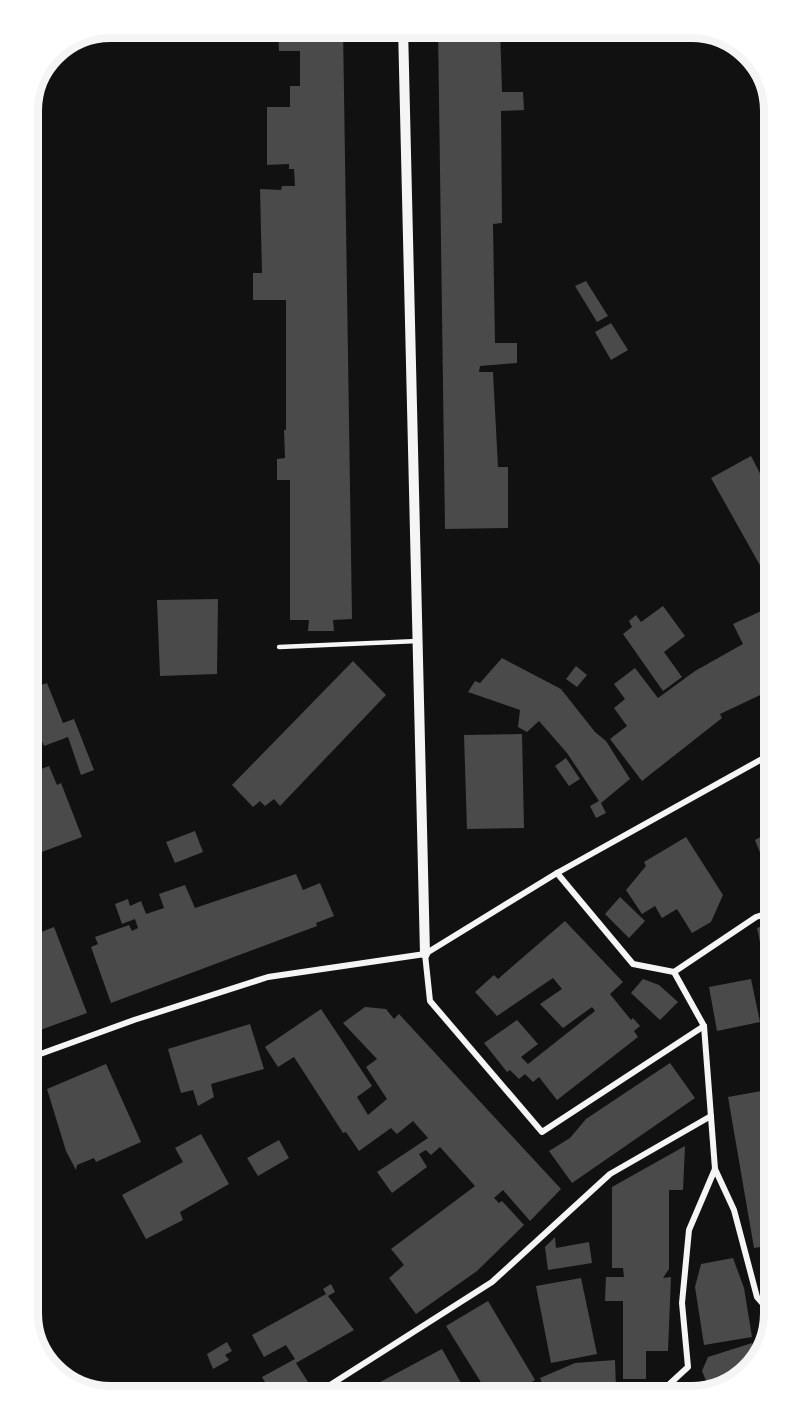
<svg xmlns="http://www.w3.org/2000/svg" width="801" height="1423" viewBox="0 0 801 1423" font-family="'PT Sans',sans-serif">
<style>
.building{fill:#4a4a4a}
.lines{fill:none;stroke-linecap:round;stroke-linejoin:round}
.service{stroke:#f5f5f5;stroke-width:4.5}
.minor{stroke:#f5f5f5;stroke-width:6}
.tertiary{stroke:#f5f5f5;stroke-width:10}
.rim{fill:none;stroke:#f5f5f5;stroke-width:8}
</style>
<rect width="100%" height="100%" fill="#111"/>
<g class="building">
<path d="M278,27h65l9,592 -19,1 1,11h-26l1,-11h-19v-140h-13v-21l8,-1 -1,-28h2v-130h-33v-27h9l-2,-84 21,1 1,-4h13l-1,-17h-5v-5l-22,1v-58h23v-21h10v-35h-21z"/>
<path d="M438,27h62l2,65h21l1,18 -23,1 1,112 -9,1 2,119h22v20l-37,3 -1,6h14l5,95h10v61l-63,1z"/>
<path d="M586,281l22,35 -11,6 -22,-36z"/>
<path d="M611,323l17,27 -17,10 -16,-28z"/>
<path d="M751,456l16,31 3,-1v89l-4,1 -55,-98z"/>
<path d="M29,564h5l1,21h-5z"/>
<path d="M218,599l-1,75 -57,2 -3,-76z"/>
<path d="M663,606l22,30 -21,16 18,25 -19,14 -40,-57 9,-7 -3,-6 7,-6 5,7z"/>
<path d="M770,607l1,83 -51,24 2,4 -80,63 -32,-42 17,-13 -13,-18 11,-9 -11,-15 21,-16 23,30 37,-27 48,-27 -10,-20z"/>
<path d="M502,658l59,31 34,43 11,9 24,38 -29,24 5,10 -10,5 -6,-12 9,-5 -32,-48 -28,-32 -12,11 -9,-5 2,-17 -52,-18 7,-11 5,2z"/>
<path d="M353,661l33,34 -106,111 -6,-7 -9,7 -5,-5 -7,6 -21,-22z"/>
<path d="M576,666l11,9 -10,12 -11,-8z"/>
<path d="M47,683l16,40 11,-4 20,51 -13,5 -13,-38 -24,9 -14,-34v-23z"/>
<path d="M522,734l2,94 -57,1 -3,-94z"/>
<path d="M566,758l14,21 -11,7 -14,-20z"/>
<path d="M49,766l8,19 4,-2 21,54 -51,19v-61l5,-2 -5,-20z"/>
<path d="M195,831l8,21 -28,11 -9,-21z"/>
<path d="M771,831l1,49h-1l-16,-40z"/>
<path d="M686,837l37,58 -12,27 -19,11 -15,-24 -15,9 -7,-12 -13,8 -16,-24 20,-24 -2,-4z"/>
<path d="M296,874l7,16 17,-7 14,33 -18,7 1,3 -206,77 -20,-56 7,-3 -3,-7 34,-12 3,6 6,-3 -3,-9 -13,5 -7,-20 13,-5 2,7 11,-5 5,13 18,-6 -5,-14 26,-9 10,23z"/>
<path d="M620,897l25,24 -16,17 -24,-24z"/>
<path d="M565,921l58,61 -13,12 21,26 2,-2 7,8 -6,5 4,6 -81,63 -18,-23 -6,5 -8,-8 -6,5 -9,-9 -3,2 -23,-29 33,-23 21,24 -17,13 7,7 67,-53 -3,-4 -29,21 -23,-24 22,-15 -9,-11 -56,38 -22,-24 19,-17 4,4z"/>
<path d="M772,922v51l-5,2 -10,-47z"/>
<path d="M54,927l33,86 -55,20 -1,-97z"/>
<path d="M643,979l16,6 19,17 -18,18 -29,-27z"/>
<path d="M751,979l9,43 -43,9 -8,-44z"/>
<path d="M365,1007l21,2 8,10 5,-5 162,175 -31,32 -27,-31 -9,8 5,5 3,-2 22,24 -47,46 -61,43 -27,-36 15,-13 -13,-16 84,-63 -35,-39 -9,8 -5,-5 -7,4 8,13 -35,26 -15,-21 51,-34 -15,-17 -16,13 -6,-6 -32,23 -13,-19 -3,1 -49,-76 -16,10 -13,-20 56,-38 51,77 -15,11 11,18 19,-16 -21,-32 11,-8 -34,-36z"/>
<path d="M250,1024l14,45 -53,15 3,13 -16,9 -5,-16 -12,3 -13,-44z"/>
<path d="M670,1063l25,35 -123,85 -23,-32 21,-13 16,-19z"/>
<path d="M106,1064l35,78 -45,20 -2,-4 -17,7 -1,5 -10,-19 -19,-62z"/>
<path d="M773,1089v156l-19,3 -26,-151z"/>
<path d="M201,1134l28,50 -49,28 3,8 -37,19 -24,-44 61,-33 -8,-14z"/>
<path d="M279,1140l10,18 -31,18 -11,-18z"/>
<path d="M685,1146l-2,44h-14v79l-6,9 8,-1 -3,74h-22v28h-23v-78h-18l1,-24h18l-1,-9h-11v-81z"/>
<path d="M555,1237l1,11 33,-6 3,21 -44,7 -3,-23z"/>
<path d="M733,1258l11,30 8,49 -48,8 -9,-58 6,-23z"/>
<path d="M774,1260v29h-1l-9,-25z"/>
<path d="M581,1278l16,76 -46,9 -15,-77z"/>
<path d="M331,1284l4,8 -7,4 26,34 -58,33 12,19 -20,12h-16l-10,-17 33,-18 -9,-14 -22,12 -12,-22 74,-41 -3,-5z"/>
<path d="M488,1301l47,79 -19,12h-29l-41,-66z"/>
<path d="M227,1342l5,9 -7,4 4,5 -16,9 -6,-15z"/>
<path d="M752,1343l7,17 -36,30h-13l-8,-19 6,-14z"/>
<path d="M442,1349l24,43 -95,1 -2,-5z"/>
<path d="M615,1360l1,31h-43v-5l-11,5h-17l-5,-13 35,-15z"/>
<path d="M352,1387l4,6h-16z"/>
</g>
<g class="lines">
<path class="service" d="M279,647l139,-6"/>
<g class="minor">
<path d="M557,873l76,91 41,8 30,54 11,143 -26,61 -7,73 6,64 -25,23"/>
<path d="M425,954l5,47 112,131 162,-106"/>
<path d="M674,972l82,-55 16,-5"/>
<path d="M32,1057l102,-37 134,-43 157,-23 132,-81 214,-119"/>
<path d="M715,1169l19,41 23,87 7,8 10,3"/>
<path d="M316,1394l176,-112 118,-108 101,-58"/>
</g>
<path class="tertiary" d="M403,27l22,927"/>
</g>
<path d="M0 0H801V1423H0ZM111 38H691A73 73 0 0 1 764 111V1313A73 73 0 0 1 691 1386H111A73 73 0 0 1 38 1313V111A73 73 0 0 1 111 38Z" fill="#fff" fill-rule="evenodd"/>
<path class="rim" d="M111 38H691A73 73 0 0 1 764 111V1313A73 73 0 0 1 691 1386H111A73 73 0 0 1 38 1313V111A73 73 0 0 1 111 38Z"/>
</svg>
